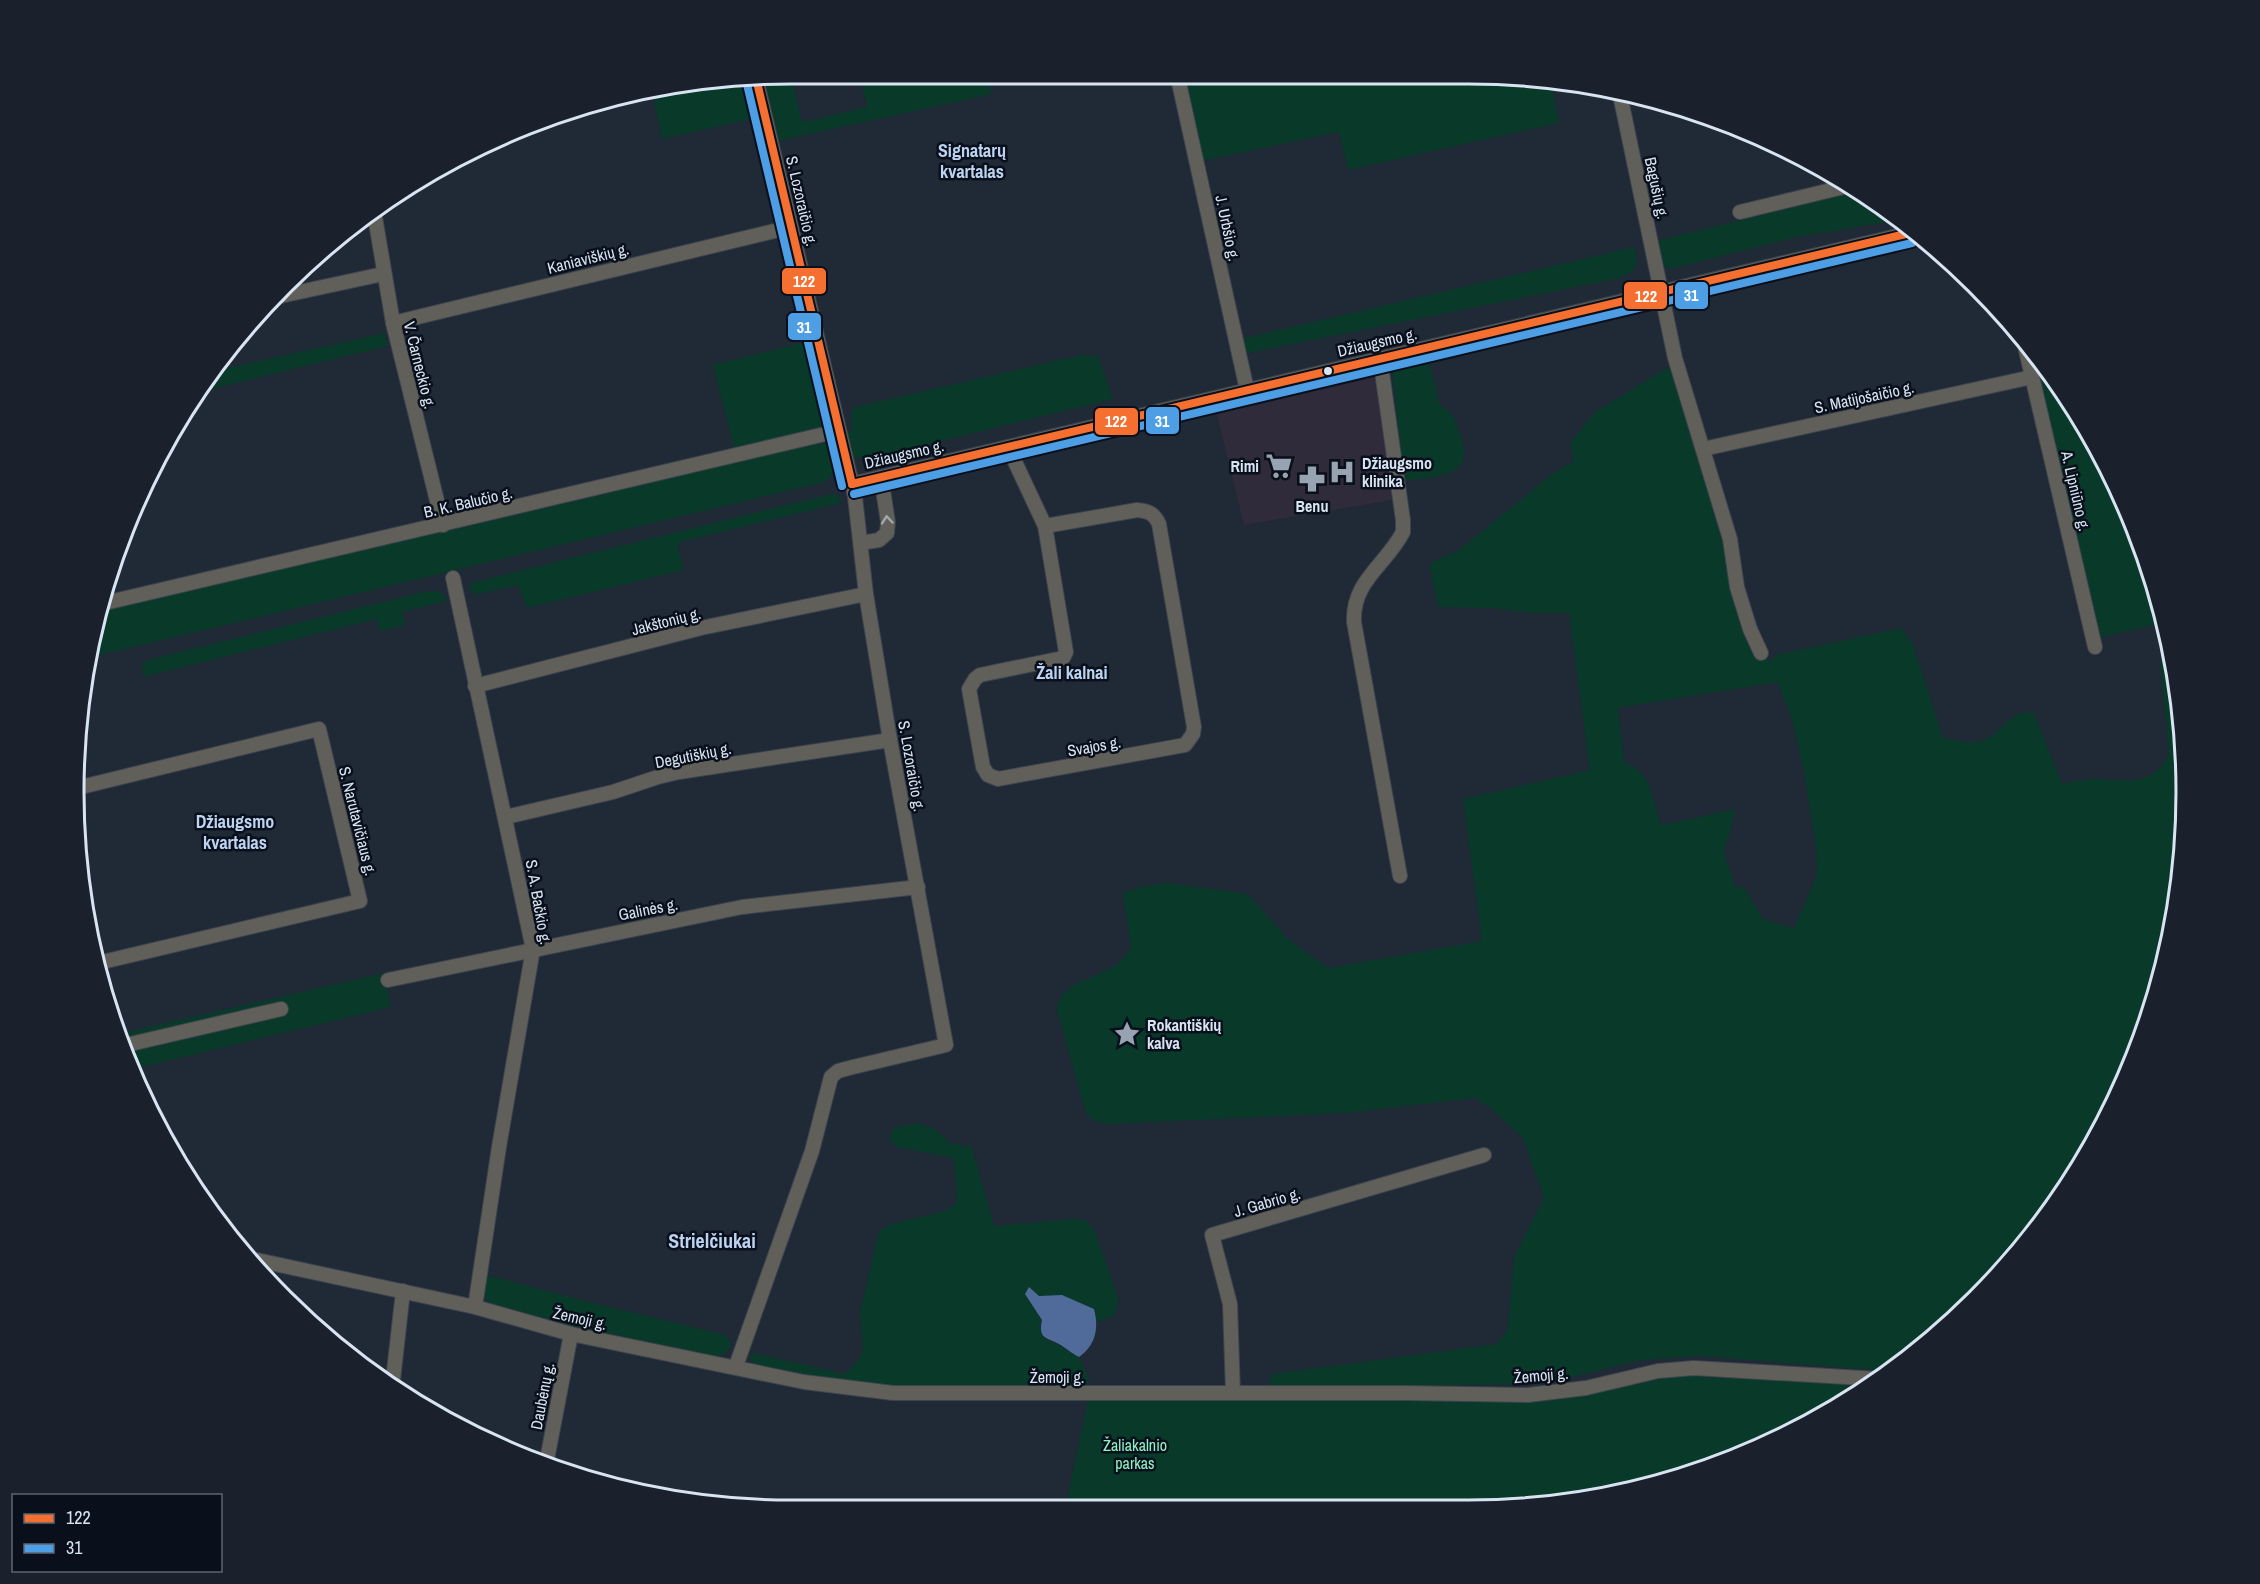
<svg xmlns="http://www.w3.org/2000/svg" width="2260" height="1584" viewBox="0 0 2260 1584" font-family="'Archivo Narrow',sans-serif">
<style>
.commercial{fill:#2f2b3a}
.green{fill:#083929;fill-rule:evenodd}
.water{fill:#506b9a}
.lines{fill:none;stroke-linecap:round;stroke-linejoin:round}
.minor-casing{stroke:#3c444f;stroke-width:16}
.minor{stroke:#615f59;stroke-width:14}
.bus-1-casing{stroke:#09101b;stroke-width:12}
.bus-2-casing{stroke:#09101b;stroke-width:12}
.bus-1{stroke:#f46f30;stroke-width:8}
.bus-2{stroke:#4d9ee5;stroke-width:8}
.oneway{stroke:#a3a8ae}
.bus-dot{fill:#d9e4f3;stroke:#09101b;stroke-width:2}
.labels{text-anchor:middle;stroke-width:5;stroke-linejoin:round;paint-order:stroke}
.street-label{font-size:16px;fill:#d9e4f3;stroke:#09101b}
.poi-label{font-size:16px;font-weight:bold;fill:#d9e4f3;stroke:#09101b;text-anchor:start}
.park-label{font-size:16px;fill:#8ef2c4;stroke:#09101b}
.neighbourhood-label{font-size:18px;font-weight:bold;fill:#bdd3f1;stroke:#09101b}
.quarter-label{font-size:20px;font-weight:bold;fill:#bdd3f1;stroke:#09101b}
.rim{fill:none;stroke:#d9e4f3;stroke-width:3}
.line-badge{stroke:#09101b;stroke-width:2}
.badge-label{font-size:16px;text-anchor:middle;font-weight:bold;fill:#fff}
</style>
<rect width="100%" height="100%" fill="#202936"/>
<path class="commercial" d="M1377,377l15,123 -148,25 -27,-111z"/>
<g class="green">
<path d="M791,74l11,48 65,-15 -7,-33h126l6,20 -214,47 -16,-64z"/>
<path d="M1182,74h286l83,8 8,41 -211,47 -9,-38 -137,29z"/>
<path d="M751,79l8,38 -97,22 -10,-47z"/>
<path d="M1856,192l37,29 -96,16 -119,30 -9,1 -6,-2 -8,-25z"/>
<path d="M1634,247c5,18 4,23 -14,31l-372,75 -5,-3 1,-12z"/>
<path d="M385,333l3,13 -189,46 15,-21z"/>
<path d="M805,342l20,84 -91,22 -21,-83z"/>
<path d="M2031,351l35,42 66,124 34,113 -9,-6 -62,15z"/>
<path d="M1081,355l17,1 15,43 -238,58c-25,4 -24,0 -29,-22l6,-6 -1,-16 3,-6z"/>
<path d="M1430,365l10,40c14,8 15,15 20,29 18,45 -25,42 -56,47l-12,-112z"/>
<path d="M1673,366l8,22 13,57 34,117 17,33 26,72v-6l5,-6 125,-27 12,16 30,94c11,2 27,6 38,3 20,-5 29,-34 53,-28l28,71c9,-2 19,-4 28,-5 33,0 64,10 79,-26l-9,-92 6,-11 2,-14 5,16 13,140 -13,141 -41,134 -67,124 -89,109 -71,62 -15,9 -190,-15 -59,4 -98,24 -275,3 4,-13 225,-30 11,-16 6,-71 30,-59 -21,-60 -35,-32 -13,-8 -129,15 -240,11 -12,-3 -8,-8 -29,-102c1,-36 62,-31 74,-65l-8,-53 21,-7 22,-3 82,11 40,45 40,29 154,-27 -19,-142 127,-29 -21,-157h-34l-44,-5 -53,-1 -9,-43 30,-14 92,-75 23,-14 -4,-18 25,-31 72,-44zM1777,682l14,35 12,49 13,82 1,27 -23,53 -31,-9 -19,-32 -9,-1 -11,-33 12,-44 -75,16c-8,-24 -10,-55 -37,-62l-6,-55z"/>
<path d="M814,442l4,3 8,-2 8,1 5,24 -14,14 -734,175 12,-46 481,-112z"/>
<path d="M831,494l7,1 3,8 -161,39 -2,5 6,23 -157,38 -9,-23 -45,10 -4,-8 1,-4z"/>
<path d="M438,591l6,4 3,6 -45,11 3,13 -25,6 -3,-12 -233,58 -3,-12 10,-6 272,-67z"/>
<path d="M384,973l7,34 -257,62 -12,-36z"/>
<path d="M918,1123l17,6 15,14 22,4 22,79 77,-7 15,1 9,11 24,70 -4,14 -18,7 -4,-13 -31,-14 -23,1 -4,14 7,10 -2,8 10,14c11,1 19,11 29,15l9,19 1,12 -198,-2 -58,-6 -79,-16 -4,-5v-5h7l88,20 15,-16 3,-10 -3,-36 19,-81c22,-16 64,-12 78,-29l-3,-41 -4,-4 -54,-10 -7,-10 6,-10z"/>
<path d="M487,1275l106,28 133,32 5,8c-2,9 -6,12 -15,13l-145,-30 -84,-24 -3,-8z"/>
<path d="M1679,1375l188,11 -81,50 -178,61 -140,13h-403l22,-106 5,-6 452,3z"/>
</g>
<path class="water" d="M1029,1287l10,9 23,-1 32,14c5,19 2,36 -15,48 -8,-4 -13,-9 -20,-13 -13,-7 -21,-5 -17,-24l-17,-26z"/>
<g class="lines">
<g class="minor-casing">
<g id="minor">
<path d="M1177,74l70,316"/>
<path d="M1619,90l56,268 55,181 7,48 13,42 11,24"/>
<path d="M374,211l19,112 50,202"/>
<path d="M1740,212l108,-26"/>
<path d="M276,297l107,-23"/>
<path d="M393,323l398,-96"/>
<path d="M2024,342l71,305"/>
<path d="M1380,358l23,162v12c-17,33 -51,49 -49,90l46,254"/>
<path d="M1008,447l37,79 21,126 -3,6 -83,17 -5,4 -6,10 14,78 5,8 10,4 187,-34 8,-11 1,-7 -35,-203c-5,-11 -11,-13 -22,-14l-92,16"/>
<path d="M1703,449l329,-72"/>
<path d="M852,484l1058,-251"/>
<path d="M861,543l18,-3 8,-7 1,-11 -7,-45"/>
<path d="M453,578l80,371 -34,198 -24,160"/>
<path d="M105,603l733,-172"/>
<path d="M475,686l226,-58 165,-34"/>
<path d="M77,788l242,-59 41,172 -262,62"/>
<path d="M506,817l107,-25 45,-15 21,-5 211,-32"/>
<path d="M388,980l354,-73 176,-20"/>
<path d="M126,1045l155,-36"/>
<path d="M247,1258l228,49 96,27 233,48 89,11h513l122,2 58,-7 72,-17 36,-3 185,11"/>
<path d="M736,1366l76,-215 19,-74 7,-6 15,-4 93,-22 -56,-305 -24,-146 -11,-97 -99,-419"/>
<path d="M392,1389l11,-98"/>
<path d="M1233,1393l-3,-89 -18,-69 272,-80"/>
<path d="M546,1465l25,-131"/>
</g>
</g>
<use href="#minor" class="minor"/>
<g class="bus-1-casing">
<g id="bus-1">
<path d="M756,78l96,406"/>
<path d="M852,484l1058,-251"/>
</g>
</g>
<g class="bus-2-casing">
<g id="bus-2">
<path d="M746,80l96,406"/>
<path d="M854,494l1058,-251"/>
</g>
</g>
<use href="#bus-1" class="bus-1"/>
<use href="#bus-2" class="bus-2"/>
</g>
<defs><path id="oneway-chevron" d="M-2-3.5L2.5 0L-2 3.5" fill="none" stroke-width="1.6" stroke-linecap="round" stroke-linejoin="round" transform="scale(1.5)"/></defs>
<use class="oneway" href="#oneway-chevron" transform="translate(887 520) rotate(-95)"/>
<defs>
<g id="supermarket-bare" transform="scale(2.07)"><path d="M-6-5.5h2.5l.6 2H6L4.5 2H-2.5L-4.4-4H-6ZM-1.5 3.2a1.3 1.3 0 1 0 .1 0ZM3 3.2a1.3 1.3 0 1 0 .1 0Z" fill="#98a3b1" stroke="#09101b" stroke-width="2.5" paint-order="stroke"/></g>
<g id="hospital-bare" transform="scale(2.07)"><path d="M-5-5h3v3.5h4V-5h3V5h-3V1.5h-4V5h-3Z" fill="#98a3b1" stroke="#09101b" stroke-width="2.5" paint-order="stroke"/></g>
<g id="pharmacy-bare" transform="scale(2.07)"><path d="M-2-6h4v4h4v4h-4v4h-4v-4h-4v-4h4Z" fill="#98a3b1" stroke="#09101b" stroke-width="2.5" paint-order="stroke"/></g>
<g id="sight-bare" transform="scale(2.07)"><path d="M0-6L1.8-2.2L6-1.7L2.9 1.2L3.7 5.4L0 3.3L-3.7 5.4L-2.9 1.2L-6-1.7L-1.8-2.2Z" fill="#98a3b1" stroke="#09101b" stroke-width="2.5" paint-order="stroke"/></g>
</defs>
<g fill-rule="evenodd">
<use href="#supermarket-bare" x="1279" y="466"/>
<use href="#hospital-bare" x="1342" y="472"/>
<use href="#pharmacy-bare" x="1312" y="479"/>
<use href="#sight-bare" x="1127" y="1034"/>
</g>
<circle class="bus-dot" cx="1328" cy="371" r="5"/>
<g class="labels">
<g class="street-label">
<text transform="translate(1657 188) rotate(78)" y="6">Bagušių g.</text>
<text transform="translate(802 201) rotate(77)" y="6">S. Lozoraičio g.</text>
<text transform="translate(1228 228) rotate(78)" y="6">J. Urbšio g.</text>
<text transform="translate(588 258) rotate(-14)" y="6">Kaniaviškių g.</text>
<text transform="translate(1377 342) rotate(-13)" y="6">Džiaugsmo g.</text>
<text transform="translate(420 365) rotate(76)" y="6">V. Čarneckio g.</text>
<text transform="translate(1864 397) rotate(-12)" y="6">S. Matijošaičio g.</text>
<text transform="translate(904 454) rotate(-13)" y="6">Džiaugsmo g.</text>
<text transform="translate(2076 491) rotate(77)" y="6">A. Lipniūno g.</text>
<text transform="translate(468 502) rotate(-13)" y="6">B. K. Balučio g.</text>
<text transform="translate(666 621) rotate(-14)" y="6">Jakštonių g.</text>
<text transform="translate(1094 746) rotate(-10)" y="6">Svajos g.</text>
<text transform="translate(693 755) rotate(-11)" y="6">Degutiškių g.</text>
<text transform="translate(912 766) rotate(80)" y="6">S. Lozoraičio g.</text>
<text transform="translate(358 821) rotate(76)" y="6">S. Narutavičiaus g.</text>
<text transform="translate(539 902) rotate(80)" y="6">S. A. Bačkio g.</text>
<text transform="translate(648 909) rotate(-11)" y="6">Galinės g.</text>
<text transform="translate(1267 1202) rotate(-16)" y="6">J. Gabrio g.</text>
<text transform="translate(580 1318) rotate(13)" y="6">Žemoji g.</text>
<text transform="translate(1541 1375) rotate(-5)" y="6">Žemoji g.</text>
<text x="1057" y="1383">Žemoji g.</text>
<text transform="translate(542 1396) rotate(-79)" y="6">Daubėnų g.</text>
</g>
<g class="poi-label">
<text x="1362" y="469">Džiaugsmo<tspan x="1362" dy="18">klinika</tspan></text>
<text x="1259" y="472" text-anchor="end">Rimi</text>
<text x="1312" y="512" text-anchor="middle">Benu</text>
<text x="1147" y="1031">Rokantiškių<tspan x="1147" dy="18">kalva</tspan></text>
</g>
<g class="park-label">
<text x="1135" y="1451">Žaliakalnio<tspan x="1135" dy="18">parkas</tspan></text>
</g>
<g class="neighbourhood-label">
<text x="972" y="157">Signatarų<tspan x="972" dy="21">kvartalas</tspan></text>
<text x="1072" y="679">Žali kalnai</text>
<text x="235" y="828">Džiaugsmo<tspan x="235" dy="21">kvartalas</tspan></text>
</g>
<g class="quarter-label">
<text x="712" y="1248">Strielčiukai</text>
</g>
</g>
<path d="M0 0H2260V1584H0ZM792 84H1468A708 708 0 0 1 2176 792V792A708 708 0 0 1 1468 1500H792A708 708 0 0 1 84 792V792A708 708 0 0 1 792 84Z" fill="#1a212c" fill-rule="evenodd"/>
<path class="rim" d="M792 84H1468A708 708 0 0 1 2176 792V792A708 708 0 0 1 1468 1500H792A708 708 0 0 1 84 792V792A708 708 0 0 1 792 84Z"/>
<g class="line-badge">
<rect x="781" y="267" width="46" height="28" rx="6" fill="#f46f30"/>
<rect x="1674" y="281" width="35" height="29" rx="6" fill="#4d9ee5"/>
<rect x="1623" y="281" width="45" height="29" rx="6" fill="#f46f30"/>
<rect x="787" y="312" width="35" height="29" rx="6" fill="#4d9ee5"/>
<rect x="1145" y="406" width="35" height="29" rx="6" fill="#4d9ee5"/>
<rect x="1094" y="407" width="45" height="29" rx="6" fill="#f46f30"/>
</g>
<g class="badge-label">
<text x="804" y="287">122</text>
<text x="1691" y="301">31</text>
<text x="1646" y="302">122</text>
<text x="804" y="333">31</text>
<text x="1162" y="427">31</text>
<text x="1116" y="427">122</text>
</g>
<rect x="12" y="1494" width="210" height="78" fill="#09101b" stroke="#5c6571" stroke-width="1.5"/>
<rect x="24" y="1514" width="30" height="9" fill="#f46f30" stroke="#5c6571" stroke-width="1.5"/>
<text x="66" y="1524" font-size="18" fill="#d9e4f3">122</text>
<rect x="24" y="1544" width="30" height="9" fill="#4d9ee5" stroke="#5c6571" stroke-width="1.5"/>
<text x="66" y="1554" font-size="18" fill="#d9e4f3">31</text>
</svg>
